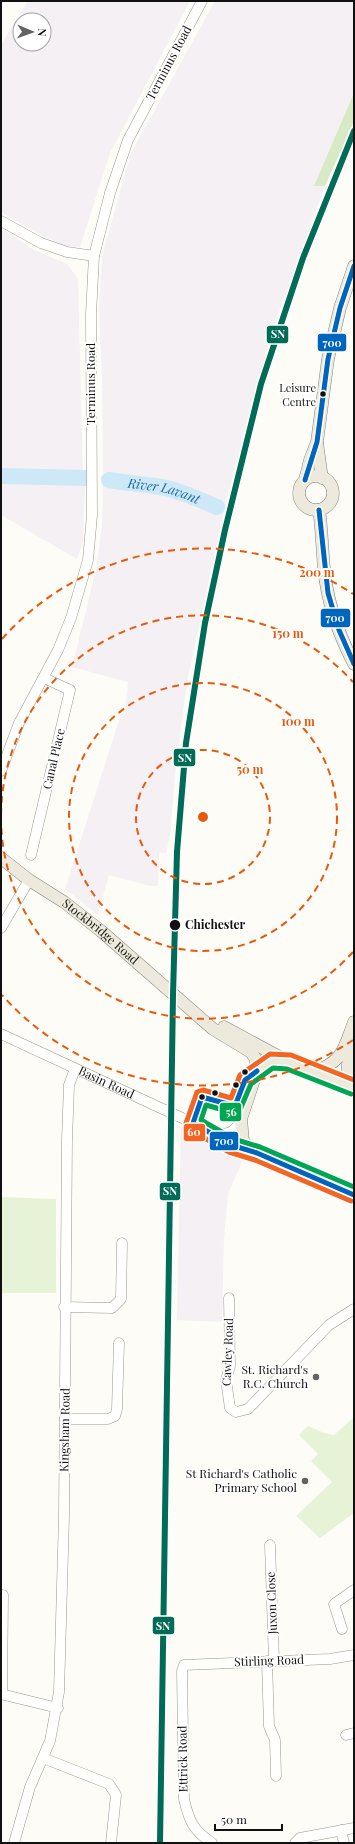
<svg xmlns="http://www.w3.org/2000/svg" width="355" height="1844" viewBox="0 0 355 1844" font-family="'Playfair Display',serif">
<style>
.industrial{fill:#f5f0f3;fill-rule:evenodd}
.green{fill:#e7f3d7}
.forest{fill:#d8eac5}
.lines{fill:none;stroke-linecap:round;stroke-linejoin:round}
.river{stroke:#cde8f7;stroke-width:16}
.minor-casing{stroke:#979795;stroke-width:11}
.major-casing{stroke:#858482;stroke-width:13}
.minor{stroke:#fffffe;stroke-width:10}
.major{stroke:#ede9dc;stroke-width:12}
.bus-1-casing{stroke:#fff;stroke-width:8}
.bus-2-casing{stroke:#fff;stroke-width:8}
.bus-3-casing{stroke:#fff;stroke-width:8}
.bus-1{stroke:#0065bd;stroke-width:5}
.bus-2{stroke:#f26522;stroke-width:5}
.bus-3{stroke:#00a651;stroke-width:5}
.rail-1-casing{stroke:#fff;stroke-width:9}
.rail-1{stroke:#006b56;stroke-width:6}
.ring{fill:none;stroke:#e8590c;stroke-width:2;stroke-dasharray:7 5}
.bus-dot{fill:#111;stroke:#fff;stroke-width:1.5}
.poi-dot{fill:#646362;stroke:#fff;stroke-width:1.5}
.labels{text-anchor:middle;stroke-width:4;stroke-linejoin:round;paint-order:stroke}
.bus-label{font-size:11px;fill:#111;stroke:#fff;text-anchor:end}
.street-label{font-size:12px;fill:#111;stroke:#fff}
.stop-label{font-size:12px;font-weight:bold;fill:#111;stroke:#fff;text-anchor:start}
.poi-label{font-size:12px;fill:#111;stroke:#fff;text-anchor:end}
.water-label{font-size:13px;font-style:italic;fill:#1768a6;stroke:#fff}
.centre{fill:#e8590c;stroke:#fff;stroke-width:2}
.ring-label{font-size:12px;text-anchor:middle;font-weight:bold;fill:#e8590c;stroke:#fff;stroke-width:4;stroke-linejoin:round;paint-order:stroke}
.line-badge{stroke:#fff;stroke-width:1.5}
.badge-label{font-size:11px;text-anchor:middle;font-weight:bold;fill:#fff}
</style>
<rect width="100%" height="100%" fill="#fdfcf7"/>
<g class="industrial">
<path d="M28,1h162l-80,152 -30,94 -14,-1 -23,-10 -42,-24v-167zM20,20h24v24h-24z"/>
<path d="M215,1h139v120l-29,65 -47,129 -21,68 -32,123 -38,176 -11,84 -6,69 -4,18h-7l-1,33h-8l-41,-11 -11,39 4,4 -37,-29 56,-175h4l3,-32 -56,-15 24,-97 6,-44 1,-42 -1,-108 -3,-68 3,-52 29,-103z"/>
<path d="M1,228l33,22 33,14 11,15 5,195h-82z"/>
<path d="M1,481l84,5 -2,56 -6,17 -76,-44z"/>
<path d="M181,1127l64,28 -17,39 -4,44 -2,84 -45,-2z"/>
</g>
<g class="green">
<path d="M1,1197l55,2v94h-55z"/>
<path d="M354,1417v96l-34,25 -24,-22 36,-34 -21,-21 7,-7 -19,-19 9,-9 16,7 10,2z"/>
</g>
<path class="forest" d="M354,93v28l-29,65h-11z"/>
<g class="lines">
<g class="river">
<path d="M1,476l86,2"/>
<path id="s1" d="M109,480c17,3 35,4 52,7 19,3 38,13 56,20"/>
</g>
<g class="minor-casing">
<g id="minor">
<path d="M1,221l40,22 26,9 27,4"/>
<path d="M1,771l18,-48 39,-73 13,-32 17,-58 4,-45 -1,-201 3,-58 16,-63 18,-53 74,-139"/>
<path d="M31,855l39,-165 -26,-12"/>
<path d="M1,928l28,-48"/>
<path id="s2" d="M1,1034l192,89c21,12 38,26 63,30"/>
<path d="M210,1133c16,2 24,2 31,-14"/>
<path d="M229,1298l1,68 -4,14 4,28 6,4 12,-3 81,-84 25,-16"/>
<path d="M64,1307l48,1 9,-9 1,-56"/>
<path d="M65,1419h43l7,-3 2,-7 2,-66"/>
<path d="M270,1545l4,116"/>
<path d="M1,1595h2l-1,99"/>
<path d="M342,1629l-8,-25 20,-14"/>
<path d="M267,1661l2,65 6,14 1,36"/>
<path d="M1,1694l57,14"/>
<path d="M346,1735l8,-2"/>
<path d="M43,1758l66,26 7,11 -5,48"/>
<path d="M341,1830l3,13"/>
<path d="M14,1843l16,-56 20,-46 9,-49 5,-176 3,-376 2,-55 6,-16"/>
<path d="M212,1843c-19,-13 -23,-22 -28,-44l-2,-128 2,-6 146,-6 24,-4"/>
<path d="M295,1843l5,-5 54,-10"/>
</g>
</g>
<g class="major-casing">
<g id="major">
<path d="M317,443l5,35"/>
<circle cx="316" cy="493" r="17"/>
<path d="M305,480l5,-20 7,-18 11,-83 12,-51 14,-42"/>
<path d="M319,510c3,19 3,38 5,58 3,33 15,67 30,96"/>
<path id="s3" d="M1,858l28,22 35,22 37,29 112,98 38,23 4,6 2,13"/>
<path d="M224,1027l61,33"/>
<path d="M313,1073c31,-13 30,-22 41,-51"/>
<path d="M350,1086c-5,-15 -2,-27 4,-42"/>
<path d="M354,1088l-65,-26 -13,-2 -10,3 -9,8 -16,48 2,22 5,6 9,6 97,42"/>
</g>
</g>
<use href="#minor" class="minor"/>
<use href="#major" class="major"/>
<g class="bus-1-casing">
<g id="bus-1">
<path d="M305,480l12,-38 11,-83 12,-51 14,-42"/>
<path d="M319,510l9,83 11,37 15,34"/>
<path d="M257,1071l-12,9 -10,26 -33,-9 -9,26 38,22 26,8 97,42"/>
</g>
</g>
<g class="bus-2-casing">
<path id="bus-2" d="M351,1201l-96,-41 -26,-8 -40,-23 -3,-6 11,-31 6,-2 28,8 9,-23 30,-21 21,1 63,25"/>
</g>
<g class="bus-3-casing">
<path id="bus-3" d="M351,1094l-64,-25 -14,-1 -22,16 -12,28 -5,1 -28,-8 -5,15 33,19 26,8 94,40"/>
</g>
<use href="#bus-1" class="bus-1"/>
<use href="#bus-2" class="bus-2"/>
<use href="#bus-3" class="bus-3"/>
<g class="rail-1-casing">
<path id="rail-1" d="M160,1843l13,-848 4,-143 9,-109 19,-120 20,-93 36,-146 42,-126 51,-127"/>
</g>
<use href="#rail-1" class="rail-1"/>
</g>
<g class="ring">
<circle cx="203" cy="817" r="67"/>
<circle cx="203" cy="817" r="134"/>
<path d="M353 952A202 202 0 0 1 1 819M1 815A202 202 0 0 1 353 682"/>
<path d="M353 1040A269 269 0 0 1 2 995M2 639A269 269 0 0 1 353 594"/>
</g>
<g class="bus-dot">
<circle cx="323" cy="394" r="3.5"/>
<circle cx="175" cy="925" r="6"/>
<circle cx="245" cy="1072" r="3.5"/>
<circle cx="236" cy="1085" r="3.5"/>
<circle cx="215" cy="1093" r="3.5"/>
<circle cx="202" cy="1097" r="3.5"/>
</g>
<g class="poi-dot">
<circle cx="316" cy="1377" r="4"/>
<circle cx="305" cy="1481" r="4"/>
</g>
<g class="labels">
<g class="bus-label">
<text x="316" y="392">Leisure<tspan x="316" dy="14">Centre</tspan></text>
</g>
<g class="street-label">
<text transform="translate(169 63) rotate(-62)" y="4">Terminus Road</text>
<text transform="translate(91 384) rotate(-90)" y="4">Terminus Road</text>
<text transform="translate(54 759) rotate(-77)" y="4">Canal Place</text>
<text dy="4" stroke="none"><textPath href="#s3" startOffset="124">Stockbridge Road</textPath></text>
<text dy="4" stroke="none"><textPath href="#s2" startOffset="116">Basin Road</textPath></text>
<text transform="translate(228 1352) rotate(-88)" y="4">Cawley Road</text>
<text transform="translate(65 1430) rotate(-89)" y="4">Kingsham Road</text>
<text transform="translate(272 1603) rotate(-92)" y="4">Juxon Close</text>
<text transform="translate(269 1661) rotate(-2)" y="4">Stirling Road</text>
<text transform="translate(183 1759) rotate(-91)" y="4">Ettrick Road</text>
</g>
<g class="stop-label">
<text x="185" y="929">Chichester</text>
</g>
<g class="poi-label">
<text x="308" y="1374">St. Richard's<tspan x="308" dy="14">R.C. Church</tspan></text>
<text x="297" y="1478">St Richard's Catholic<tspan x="297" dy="14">Primary School</tspan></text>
</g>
<g class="water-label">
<text dy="5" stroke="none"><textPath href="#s1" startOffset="56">River Lavant</textPath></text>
</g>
</g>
<circle cx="203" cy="817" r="6" class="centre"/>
<g class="ring-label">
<text x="317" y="577">200 m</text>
<text x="288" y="638">150 m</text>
<text x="298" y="726">100 m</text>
<text x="250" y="774">50 m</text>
</g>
<g class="line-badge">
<rect x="266" y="325" width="23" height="19" rx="4" fill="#006b56"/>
<rect x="317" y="333" width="30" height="19" rx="4" fill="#0065bd"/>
<rect x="320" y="608" width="31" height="20" rx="4" fill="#0065bd"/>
<rect x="173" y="748" width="23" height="19" rx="4" fill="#006b56"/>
<rect x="219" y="1102" width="23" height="20" rx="4" fill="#00a651"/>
<rect x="183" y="1123" width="23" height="19" rx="4" fill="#f26522"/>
<rect x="209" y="1131" width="30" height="20" rx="4" fill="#0065bd"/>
<rect x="159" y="1182" width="22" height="19" rx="4" fill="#006b56"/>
<rect x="152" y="1616" width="23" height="19" rx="4" fill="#006b56"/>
</g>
<g class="badge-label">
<text x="278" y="338">SN</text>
<text x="332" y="347">700</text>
<text x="335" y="622">700</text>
<text x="185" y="762">SN</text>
<text x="231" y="1116">56</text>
<text x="194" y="1136">60</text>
<text x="224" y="1145">700</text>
<text x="170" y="1195">SN</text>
<text x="163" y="1630">SN</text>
</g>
<rect width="355" height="1844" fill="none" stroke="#111111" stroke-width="4"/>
<g transform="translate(32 32) rotate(92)"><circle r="19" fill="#ffffff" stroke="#a0a0a0"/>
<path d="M0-3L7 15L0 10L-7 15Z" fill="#646362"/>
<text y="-6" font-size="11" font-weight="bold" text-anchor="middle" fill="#111111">N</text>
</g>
<path d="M215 1824v6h67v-6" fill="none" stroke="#111111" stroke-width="2"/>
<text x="221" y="1824" font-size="12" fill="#111111" stroke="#ffffff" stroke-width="3" paint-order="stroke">50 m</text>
</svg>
